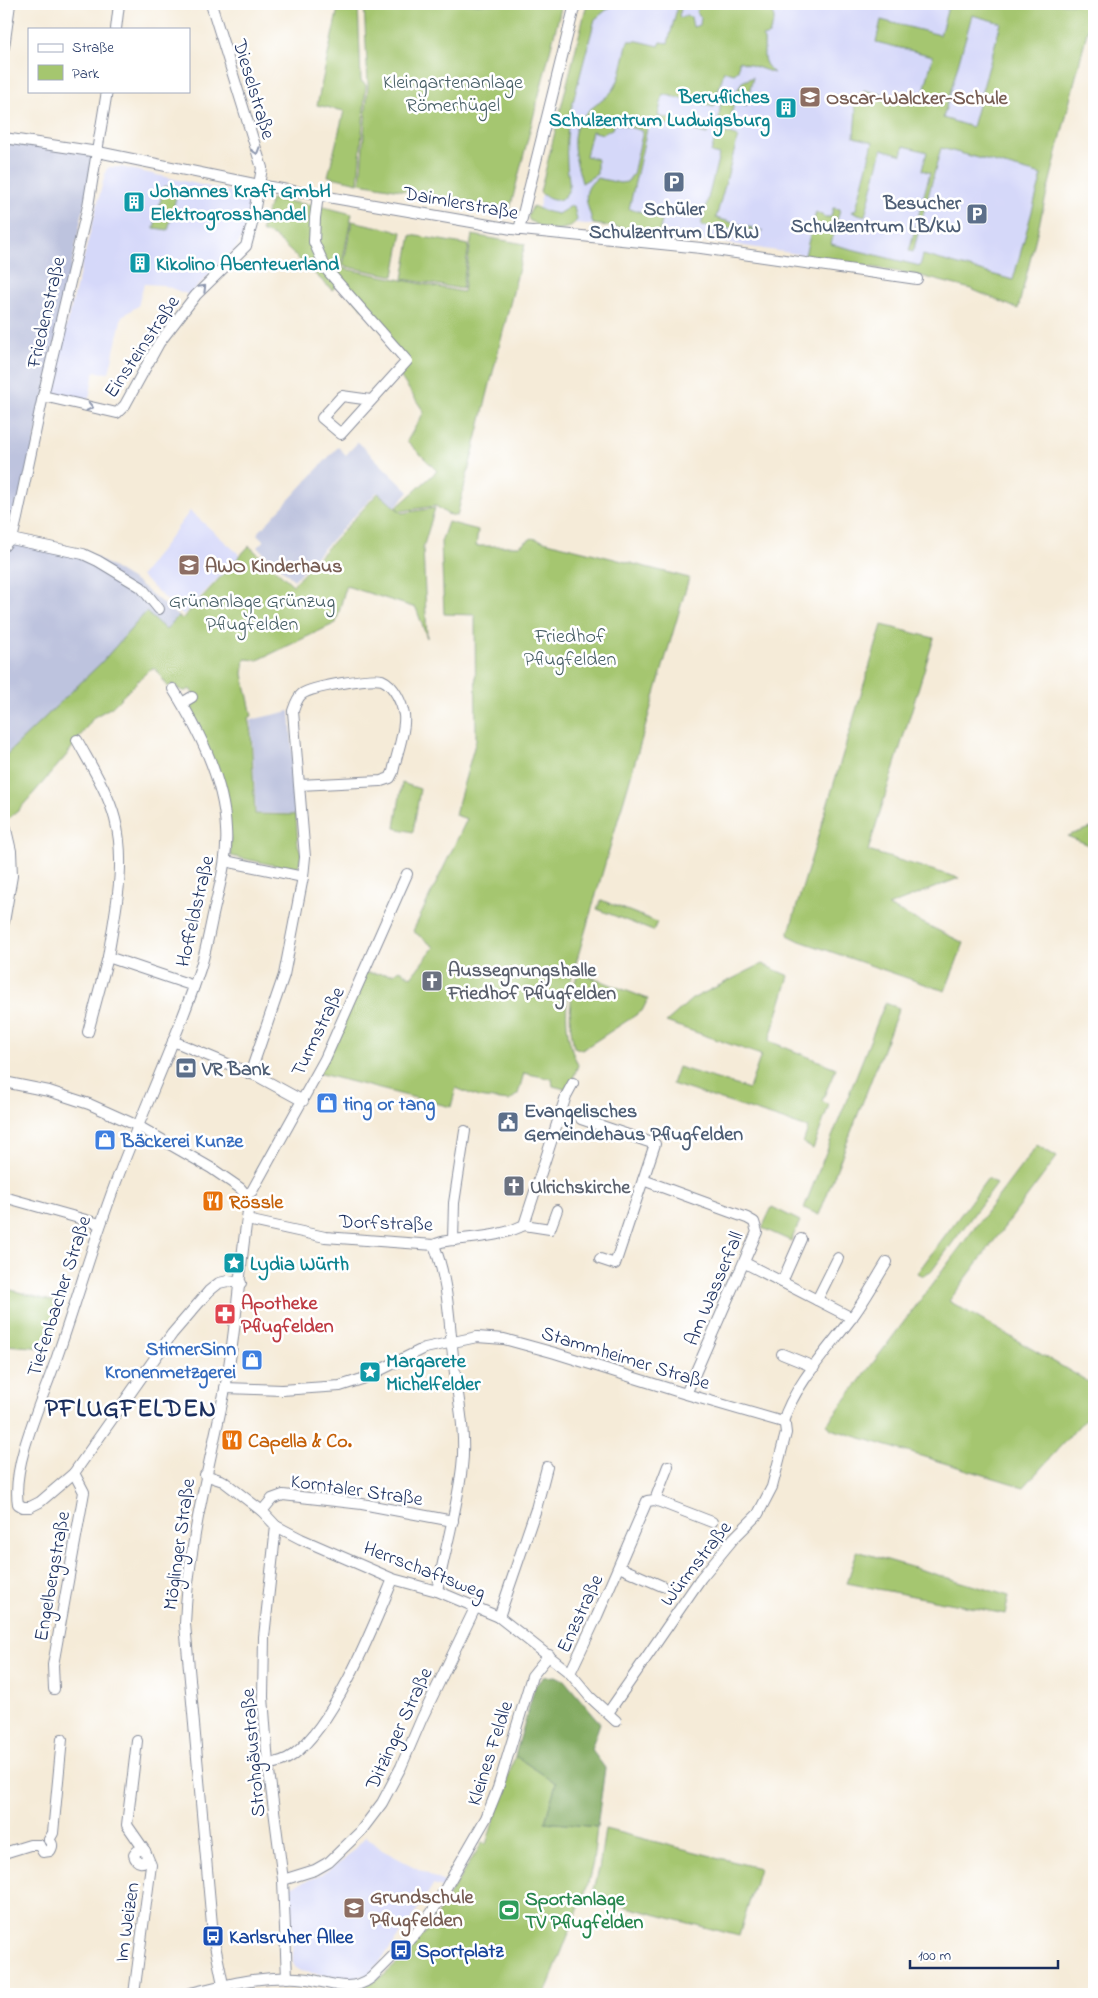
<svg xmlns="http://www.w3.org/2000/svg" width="1098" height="1998" viewBox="0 0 1098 1998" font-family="'Indie Flower',sans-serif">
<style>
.built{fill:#d5d8f9}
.industrial{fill:#bdc3de}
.green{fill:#a5c66f;stroke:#607a66;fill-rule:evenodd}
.forest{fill:#84ab62;stroke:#506d60}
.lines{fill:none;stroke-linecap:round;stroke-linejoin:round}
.street-casing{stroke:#888d9b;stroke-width:12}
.street{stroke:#fff;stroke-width:10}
.oneway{stroke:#8d97ae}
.labels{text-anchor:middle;stroke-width:5;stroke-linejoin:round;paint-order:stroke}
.park-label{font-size:20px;fill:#445c63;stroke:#fff}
.street-label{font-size:20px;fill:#1b2f5e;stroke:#fff}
.culture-label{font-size:20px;font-weight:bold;fill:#0d838f;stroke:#fff;text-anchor:start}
.education-label{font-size:20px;font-weight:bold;fill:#785e54;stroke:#fff;text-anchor:start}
.service-label{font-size:20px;font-weight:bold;fill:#4e5e75;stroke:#fff;text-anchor:start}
.worship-label{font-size:20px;font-weight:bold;fill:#5b616d;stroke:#fff;text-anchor:start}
.shop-label{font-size:20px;font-weight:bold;fill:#366cbe;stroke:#fff;text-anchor:start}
.food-label{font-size:20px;font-weight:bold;fill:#c56008;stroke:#fff;text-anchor:start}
.health-label{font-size:20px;font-weight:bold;fill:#be3a42;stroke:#fff;text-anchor:start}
.leisure-label{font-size:20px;font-weight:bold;fill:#27864d;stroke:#fff;text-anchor:start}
.transit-label{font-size:20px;font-weight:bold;fill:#164399;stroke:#fff;text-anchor:start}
.district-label{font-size:25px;font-weight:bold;letter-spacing:1px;fill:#1b2f5e;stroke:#fff}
</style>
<rect width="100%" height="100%" fill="#fff"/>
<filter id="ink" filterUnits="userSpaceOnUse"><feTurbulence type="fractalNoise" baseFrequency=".02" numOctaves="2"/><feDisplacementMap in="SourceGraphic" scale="10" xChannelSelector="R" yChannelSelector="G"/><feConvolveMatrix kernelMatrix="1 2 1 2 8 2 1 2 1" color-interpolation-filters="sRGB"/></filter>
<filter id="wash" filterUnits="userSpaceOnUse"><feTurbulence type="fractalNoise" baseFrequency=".0096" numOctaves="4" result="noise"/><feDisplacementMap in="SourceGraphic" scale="20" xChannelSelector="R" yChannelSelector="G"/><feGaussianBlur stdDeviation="1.12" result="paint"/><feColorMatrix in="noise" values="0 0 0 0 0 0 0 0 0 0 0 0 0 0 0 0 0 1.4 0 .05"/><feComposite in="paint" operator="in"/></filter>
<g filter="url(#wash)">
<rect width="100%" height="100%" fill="#f5ebd8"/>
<g class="built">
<path d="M588,4h506l-76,305 -47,-20 -50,-13 -116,-21 -191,-28 -78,-8z"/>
<path d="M109,167h12l125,28 5,12 -4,19 -10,21 -48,48 -26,-10 -19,-1 -6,22 -16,10 -13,57 -15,-1 -5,27 -40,-5 57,-224z"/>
<path d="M190,511l50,44 -57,60 -42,-39z"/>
<path d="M366,1836l16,14 63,33 -3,5 -9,-3 -23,37 -32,42 -11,11 -19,4 -48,-8 -5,-4 -2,-5 -3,-75 29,-11 26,-17z"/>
</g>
<g class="industrial">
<path d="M4,136l92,13 -81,387 74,17 49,30 40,33 -12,14 -20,-18 -45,51 -97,94z"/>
<path d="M358,442l51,50 -14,15 -18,-15 -83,88 -37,-33 7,-6 -7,-7 81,-87 8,8z"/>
<path d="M290,711l7,103 -41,-1 -4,-81 -2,-12z"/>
</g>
<g class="green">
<path d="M339,4h19l3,77 5,4 -8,98 -30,-7 16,-65 -27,-6z"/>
<path d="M364,4h198l-52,205 -150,-26 8,-98z"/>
<path d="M587,4h27l-19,15 -26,98c-2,16 -3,31 -2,47 0,7 4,20 1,27 -7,14 -19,10 -28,1z"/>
<path d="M696,4h77l1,17 -5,14 -7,2 2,3c1,17 -4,20 10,33l-35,-12 -1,10 -4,3 -10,-3 -10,36 -51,-13 -5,22 50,12 -1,6 -58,-14 -20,89 34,8 -4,16 -66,-9c-5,-20 -14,-32 4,-46l23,5 7,-1 6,-8 10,-43 -29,-8 -2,6 -9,5 -11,-3 -6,25 11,3v15l-15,9c-5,-21 -16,-47 1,-67 9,-10 22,-16 30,-26 8,-10 11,-35 15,-49h10l21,5 2,-4 7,1 10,-38 3,4 -2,7 2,2 4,-2 6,1 2,10 7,-2 1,-8 -5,-5 4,-5z"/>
<path d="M949,4h145l-76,305 -47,-20 -50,-13 -116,-21 11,-43 9,5h6l2,-9 7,1 -9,35 89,22 3,-11 90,25 29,-105 -101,-27 -28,104 -4,-1 21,-78 -8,-3 5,-18 -23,-6 -2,9 -20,-6 -17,67 -13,-4 4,-3 17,-67 -19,-5 2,-26 -5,-12 6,-4h6l1,-5 57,14 12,-48 -57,-14 5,-22 59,15zM972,15l29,8 -29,104 -29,-9z"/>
<path d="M753,77l-7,29 -7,-4 -2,-11 5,-9z"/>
<path d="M721,100l13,3 -6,26 -10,-2z"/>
<path d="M717,130l21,7 -22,81 47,13 -62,-5 18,-71 -8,-2z"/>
<path d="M164,186l14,3 -10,41 -14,-2z"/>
<path d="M271,199l53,8 28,7 -11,54 122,24 9,-57 53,9 -68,272 -10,-2 -11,-8 -35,5 -5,-3 41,-37 -30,-30 17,-29 -26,-39 11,-11 -69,-79 -8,7 -58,-54 -13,-5z"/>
<path d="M533,206l11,5 14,3 13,-8h3l3,14c-11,15 -35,10 -48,0l-1,-5z"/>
<path d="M352,221l50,11 -8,44 -51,-10z"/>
<path d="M411,235l58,10 -7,44 -59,-10z"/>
<path d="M378,493l24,20 33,-5 -12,40 4,90 -11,-30 -70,-22 -10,37 -78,37 -13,-1 -2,15 9,42 -4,2 3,15 4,81 41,1 2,30 4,9 -5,16 -66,-14 -2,-40 -24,-75 -16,-37 7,-6 -6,-9c-7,5 -11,0 -17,-5l-5,3 -13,-19 -6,2 -37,37 -18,10 -28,39 -48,55 -14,11v-65l97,-94 45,-51 20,18 12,-14 4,3 67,-73 44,39z"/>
<path d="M448,522l30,8 -2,16h43l13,-8 157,40 -121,412c-3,28 -2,49 10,75l-9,25 -16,-4 -1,-7 -28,-6 -6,21 -9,7 -31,-4 -22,-9 -5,19 -134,-34 47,-100 29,1 7,-4 11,7 23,-30 -21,-16 54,-112 -12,-4 21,-75 -1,-125 -31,-1 -3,-72z"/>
<path d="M882,625l52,13 -66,213 91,27 -71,28 76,37 -19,48 -145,-50 -12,-6z"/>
<path d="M402,783l18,6 -7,43 -18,-4z"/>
<path d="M1094,827v20l-27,-11z"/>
<path d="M601,900l56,22 -4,9 -56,-22z"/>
<path d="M762,964l27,12 -20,65 67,27 -14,33 7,4 -16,44 -10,-6 5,-15 -136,-44 6,-17 71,22 12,-34 -95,-33 26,-23z"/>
<path d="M578,972l70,27 -6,12 -60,39 -8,-3c-6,-27 -5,-49 4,-75z"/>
<path d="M885,1003l14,5 -80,207 -15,-7z"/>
<path d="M1037,1145l20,12 -108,144 145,84v24l-70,78 -193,-58 -4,-5z"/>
<path d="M988,1178l8,6 -65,88 -8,4 -6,-3z"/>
<path d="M772,1207l28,14 -9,20 -29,-13z"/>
<path d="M4,1288l58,16 -15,44 -43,-3z"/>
<path d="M857,1551l152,45 -4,18 -158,-31z"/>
<path d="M515,1756l41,27 -11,39 52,5 -4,35 -6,25 -42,107h-195l33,-18 26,-23 16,-20 57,-90 4,1z"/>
<path d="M605,1829l154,39 -20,68 -147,-38 7,-29z"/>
</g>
<path class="forest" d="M556,1676l8,4 36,43 -9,26 14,19 -8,59 -52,-5 11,-39 -41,-27 20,-70 8,-9z"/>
</g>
<g filter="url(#ink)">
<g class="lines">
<g class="street-casing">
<g id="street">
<path d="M116,29l3,-25"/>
<path d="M4,47l6,-43"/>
<path d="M4,138l94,14 161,33 253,44 189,19 216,31"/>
<path d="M318,195l-3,23 -1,24 12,27 81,92 -66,73 -19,-16 20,-22 29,4"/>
<path d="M519,230l56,-226"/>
<path d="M43,396l74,17 8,-8 34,-62 37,-48 50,-49 6,-22 10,-56 -51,-164"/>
<path d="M11,539l72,15 15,7 43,26 18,22"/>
<path d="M4,546l9,-11 4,-17 26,-122 45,-190 19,-115"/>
<path d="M173,689c26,41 51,91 53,140 2,26 -5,51 -11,77 -5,21 -8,42 -15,63 -23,70 -55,136 -81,205 -23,59 -40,120 -61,180 -13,40 -47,109 -40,150l5,3h7l10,-5 34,-29 98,-139 37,-43 10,-8 9,-2 13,2"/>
<path d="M182,703l10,-6"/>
<path d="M77,740c13,24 31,52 38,79 12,45 0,93 -7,138l86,29"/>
<path d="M4,821l7,30 1,25 -8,46"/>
<path d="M225,861l78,16"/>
<path d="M88,1032l20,-75"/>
<path d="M173,1041l86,36 44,24"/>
<path d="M250,1074l34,-99 19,-98 2,-20 -6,-72 82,-4 9,-3 3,-6c3,-16 13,-42 11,-57 -2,-12 -10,-30 -22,-35 -11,-3 -71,7 -80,14 -5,4 -7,11 -9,17l6,74"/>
<path d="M4,1082l45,9 40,13 49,22 73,42 29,20 6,7 3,10c-10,61 -12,124 -24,184 -16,79 -37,155 -40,235l28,312 12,58"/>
<path d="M581,1119l74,25 -40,120 -15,-5"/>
<path d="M643,1180l104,38 7,4 3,10 -71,162"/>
<path d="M246,1195l6,-4 73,-132 82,-185"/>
<path d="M4,1197l96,27"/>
<path d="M247,1220l78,17 109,8c7,-4 12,-4 20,-5 23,-3 49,-4 70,-15l42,-129 7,-13"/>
<path d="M524,1225l26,4 7,-19"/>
<path d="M453,1240l1,-37 11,-72"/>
<path d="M434,1245c16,40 15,85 21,128 4,31 11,62 7,94 -5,42 -17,83 -25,124"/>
<path d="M745,1263l107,55"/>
<path d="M782,1282l19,-43"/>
<path d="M817,1300l21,-42"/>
<path d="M782,1354l32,13"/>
<path d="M225,1388l57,2 58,-4 22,-7 63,-31 52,-11 27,2 51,14 131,41 97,28 2,3 1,8 -14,54 -14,27 -24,24 -33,40 -93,135"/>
<path d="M783,1422c10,-35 45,-73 67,-102 14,-18 25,-39 37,-58"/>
<path d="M205,1475l18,6 39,30 14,15 25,13 92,40 44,12 62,26 71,56 20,24 26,24"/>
<path d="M655,1500l57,22"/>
<path d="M262,1511l10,-12 11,-4 79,9 91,17"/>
<path d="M276,1526l-12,111 -1,60 5,67 15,116 4,98"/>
<path d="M619,1567l43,19"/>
<path d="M499,1617l37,-108 11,-42"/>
<path d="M570,1673l27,-57 50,-115 8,-1 13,-34"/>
<path d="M54,1689l-1,-24 31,-173 -10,-19"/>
<path d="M268,1764c9,-1 18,-4 25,-9 42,-31 80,-128 100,-176"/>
<path d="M49,1840l4,-7 9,-94"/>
<path d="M39,1845l4,7 7,-1c3,-5 3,-7 -1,-11"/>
<path d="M145,1851c-5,-2 -8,-1 -11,4 2,9 11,10 13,1"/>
<path d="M4,1853l26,-8h9"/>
<path d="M283,1880l32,-10 14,-8 31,-30 22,-29 19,-36 21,-49 54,-112"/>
<path d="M134,1994l17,-129 -6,-14 -18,-26 10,-84"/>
<path d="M186,1994c39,-9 82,-21 122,-15 22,4 43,14 63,-1l46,-46 15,-20 54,-94 12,-30 34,-112 17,-21"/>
</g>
</g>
<use href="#street" class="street"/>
</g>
<defs><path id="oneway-chevron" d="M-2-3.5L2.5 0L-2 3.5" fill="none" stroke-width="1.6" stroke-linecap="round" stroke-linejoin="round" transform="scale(1.25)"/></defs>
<g class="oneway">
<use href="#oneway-chevron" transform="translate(256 151) rotate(73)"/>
<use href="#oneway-chevron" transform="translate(203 288) rotate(-45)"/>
<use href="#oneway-chevron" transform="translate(90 407) rotate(13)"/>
</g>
</g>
<defs>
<g id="school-square" transform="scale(1.125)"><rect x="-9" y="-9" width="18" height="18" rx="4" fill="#8d6e63" stroke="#fff"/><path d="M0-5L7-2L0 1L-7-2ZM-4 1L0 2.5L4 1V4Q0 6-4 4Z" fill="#fff"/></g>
<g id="building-square" transform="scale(1.125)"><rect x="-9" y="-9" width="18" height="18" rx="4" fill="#0f9aa8" stroke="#fff"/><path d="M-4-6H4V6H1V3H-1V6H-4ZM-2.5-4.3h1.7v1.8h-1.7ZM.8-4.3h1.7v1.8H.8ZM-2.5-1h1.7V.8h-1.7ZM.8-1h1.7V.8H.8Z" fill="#fff"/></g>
<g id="parking-square" transform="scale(1.125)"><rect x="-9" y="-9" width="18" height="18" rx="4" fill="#5c6f8a" stroke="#fff"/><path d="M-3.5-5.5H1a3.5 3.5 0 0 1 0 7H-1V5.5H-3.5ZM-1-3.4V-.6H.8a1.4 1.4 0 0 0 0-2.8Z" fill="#fff"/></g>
<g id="church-square" transform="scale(1.125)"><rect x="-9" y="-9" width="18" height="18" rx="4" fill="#6b7280" stroke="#fff"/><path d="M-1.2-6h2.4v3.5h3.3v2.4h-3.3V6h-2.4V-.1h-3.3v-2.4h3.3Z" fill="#fff"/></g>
<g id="bank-square" transform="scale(1.125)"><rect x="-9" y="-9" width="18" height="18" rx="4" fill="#5c6f8a" stroke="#fff"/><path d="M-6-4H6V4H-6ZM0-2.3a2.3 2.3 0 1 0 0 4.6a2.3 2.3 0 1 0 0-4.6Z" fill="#fff"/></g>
<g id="shop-square" transform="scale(1.125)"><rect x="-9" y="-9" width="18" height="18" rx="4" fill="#3f7fe0" stroke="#fff"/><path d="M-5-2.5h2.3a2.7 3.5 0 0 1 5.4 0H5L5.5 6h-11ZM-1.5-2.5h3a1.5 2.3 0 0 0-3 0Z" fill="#fff"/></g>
<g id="civic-square" transform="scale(1.125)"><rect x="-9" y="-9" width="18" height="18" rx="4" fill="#5c6f8a" stroke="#fff"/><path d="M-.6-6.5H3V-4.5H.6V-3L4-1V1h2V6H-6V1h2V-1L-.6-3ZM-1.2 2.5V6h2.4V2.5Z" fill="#fff"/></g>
<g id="restaurant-square" transform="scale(1.125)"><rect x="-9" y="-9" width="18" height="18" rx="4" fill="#e8710a" stroke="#fff"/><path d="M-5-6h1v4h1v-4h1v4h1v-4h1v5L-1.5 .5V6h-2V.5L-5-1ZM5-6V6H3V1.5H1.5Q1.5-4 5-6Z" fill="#fff"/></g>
<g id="sight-square" transform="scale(1.125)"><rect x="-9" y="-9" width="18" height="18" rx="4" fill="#0f9aa8" stroke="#fff"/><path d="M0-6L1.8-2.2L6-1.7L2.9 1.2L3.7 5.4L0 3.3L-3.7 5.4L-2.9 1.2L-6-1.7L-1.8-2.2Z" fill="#fff"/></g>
<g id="pharmacy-square" transform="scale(1.125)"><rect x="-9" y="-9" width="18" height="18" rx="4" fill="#e0444e" stroke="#fff"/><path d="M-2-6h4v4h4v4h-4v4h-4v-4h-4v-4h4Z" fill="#fff"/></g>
<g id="stadium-square" transform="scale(1.125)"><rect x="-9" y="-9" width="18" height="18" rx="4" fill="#2e9e5b" stroke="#fff"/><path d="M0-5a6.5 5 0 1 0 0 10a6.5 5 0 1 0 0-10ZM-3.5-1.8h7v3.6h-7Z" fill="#fff"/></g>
<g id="bus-square" transform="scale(1.125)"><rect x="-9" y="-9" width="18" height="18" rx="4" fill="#1a4fb4" stroke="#fff"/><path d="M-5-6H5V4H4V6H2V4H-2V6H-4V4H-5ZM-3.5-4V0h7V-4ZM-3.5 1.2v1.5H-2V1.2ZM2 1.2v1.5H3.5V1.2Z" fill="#fff"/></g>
</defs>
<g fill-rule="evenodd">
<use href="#school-square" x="810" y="97"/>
<use href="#building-square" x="786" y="108"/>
<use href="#parking-square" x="674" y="182"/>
<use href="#building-square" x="134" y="202"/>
<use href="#parking-square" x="977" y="214"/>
<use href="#building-square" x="140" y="263"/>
<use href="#school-square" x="189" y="565"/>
<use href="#church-square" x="432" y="981"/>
<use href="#bank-square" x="186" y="1068"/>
<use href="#shop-square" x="327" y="1103"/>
<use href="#civic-square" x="508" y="1122"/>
<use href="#shop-square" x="105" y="1140"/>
<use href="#church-square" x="514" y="1186"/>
<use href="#restaurant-square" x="213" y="1201"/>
<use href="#sight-square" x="234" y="1263"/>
<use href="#pharmacy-square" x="225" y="1314"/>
<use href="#shop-square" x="252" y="1360"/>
<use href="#sight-square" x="370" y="1372"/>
<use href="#restaurant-square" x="232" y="1440"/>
<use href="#school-square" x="354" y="1908"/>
<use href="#stadium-square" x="509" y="1910"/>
<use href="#bus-square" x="213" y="1936"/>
<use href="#bus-square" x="401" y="1950"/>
</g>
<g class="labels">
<g class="park-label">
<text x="453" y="88">Kleingartenanlage<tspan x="453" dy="23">Römerhügel</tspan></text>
<text x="252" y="607">Grünanlage Grünzug<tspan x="252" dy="23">Pflugfelden</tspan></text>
<text x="570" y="642">Friedhof<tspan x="570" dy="23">Pflugfelden</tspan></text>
</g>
<g class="street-label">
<text transform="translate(255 89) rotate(73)" y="7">Dieselstraße</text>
<text transform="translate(461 202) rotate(10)" y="7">Daimlerstraße</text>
<text transform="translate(45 312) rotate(-77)" y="7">Friedenstraße</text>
<text transform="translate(141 346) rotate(-56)" y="7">Einsteinstraße</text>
<text transform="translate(194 911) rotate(-77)" y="7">Hoffeldstraße</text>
<text transform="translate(317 1031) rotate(-64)" y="7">Turmstraße</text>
<text transform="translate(386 1222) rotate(2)" y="7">Dorfstraße</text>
<text transform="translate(713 1288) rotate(-67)" y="7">Am Wasserfall</text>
<text transform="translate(58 1296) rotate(-72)" y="7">Tiefenbacher Straße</text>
<text transform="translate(626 1357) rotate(17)" y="7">Stammheimer Straße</text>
<text transform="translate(357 1489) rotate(8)" y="7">Korntaler Straße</text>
<text transform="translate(178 1544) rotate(-82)" y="7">Möglinger Straße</text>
<text transform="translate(695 1563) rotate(-52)" y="7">Würmstraße</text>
<text transform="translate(425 1569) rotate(21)" y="7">Herrschaftsweg</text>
<text transform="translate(51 1576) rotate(-80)" y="7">Engelbergstraße</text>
<text transform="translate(579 1613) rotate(-65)" y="7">Enzstraße</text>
<text transform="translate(398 1728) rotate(-65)" y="7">Ditzinger Straße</text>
<text transform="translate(252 1753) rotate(-95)" y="7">Strohgäustraße</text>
<text transform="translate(489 1753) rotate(-72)" y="7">Kleines Feldle</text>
<text transform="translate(126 1922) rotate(-82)" y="7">Im Weizen</text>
</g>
<g class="culture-label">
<text x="770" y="103" text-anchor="end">Berufliches<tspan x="770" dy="23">Schulzentrum Ludwigsburg</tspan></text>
<text x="150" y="197">Johannes Kraft GmbH<tspan x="150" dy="23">Elektrogrosshandel</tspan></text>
<text x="156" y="270">Kikolino Abenteuerland</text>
<text x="250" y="1270">Lydia Würth</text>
<text x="386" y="1367">Margarete<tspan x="386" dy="23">Michelfelder</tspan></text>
</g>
<g class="education-label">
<text x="826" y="104">Oscar-Walcker-Schule</text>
<text x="205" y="572">AWO Kinderhaus</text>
<text x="370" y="1903">Grundschule<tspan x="370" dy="23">Pflugfelden</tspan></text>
</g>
<g class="service-label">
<text x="961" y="209" text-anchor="end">Besucher<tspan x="961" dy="23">Schulzentrum LB/KW</tspan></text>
<text x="674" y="215" text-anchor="middle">Schüler<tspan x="674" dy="23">Schulzentrum LB/KW</tspan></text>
<text x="202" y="1075">VR Bank</text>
<text x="524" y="1117">Evangelisches<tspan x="524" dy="23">Gemeindehaus Pflugfelden</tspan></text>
</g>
<g class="worship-label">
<text x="448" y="976">Aussegnungshalle<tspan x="448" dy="23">Friedhof Pflugfelden</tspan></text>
<text x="530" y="1193">Ulrichskirche</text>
</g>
<g class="shop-label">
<text x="343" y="1110">ting or tang</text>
<text x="121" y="1147">Bäckerei Kunze</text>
<text x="236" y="1355" text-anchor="end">StirnerSinn<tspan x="236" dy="23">Kronenmetzgerei</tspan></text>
</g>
<g class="food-label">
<text x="229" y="1208">Rössle</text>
<text x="248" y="1447">Capella &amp; Co.</text>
</g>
<g class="health-label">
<text x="241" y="1309">Apotheke<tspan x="241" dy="23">Pflugfelden</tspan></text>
</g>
<g class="leisure-label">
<text x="525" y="1905">Sportanlage<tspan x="525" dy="23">TV Pflugfelden</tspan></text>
</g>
<g class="transit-label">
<text x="229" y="1943">Karlsruher Allee</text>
<text x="417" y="1957">Sportplatz</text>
</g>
<g class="district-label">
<text x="131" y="1416">PFLUGFELDEN</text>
</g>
</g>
<rect width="1098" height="1998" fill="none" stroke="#fff" stroke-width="20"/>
<rect x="28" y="28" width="162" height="65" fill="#ffffff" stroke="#a4acbf"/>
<rect x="38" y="44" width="25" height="8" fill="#ffffff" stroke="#a4acbf"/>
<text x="72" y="52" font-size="15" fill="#1b2f5e">Straße</text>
<rect x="38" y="65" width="25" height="15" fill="#a5c66f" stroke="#a4acbf"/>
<text x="72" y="78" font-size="15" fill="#1b2f5e">Park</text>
<path d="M910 1960v8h148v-8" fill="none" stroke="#1b2f5e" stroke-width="2.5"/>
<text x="918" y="1960" font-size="15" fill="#1b2f5e" stroke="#ffffff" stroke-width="4" paint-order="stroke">100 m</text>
</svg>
